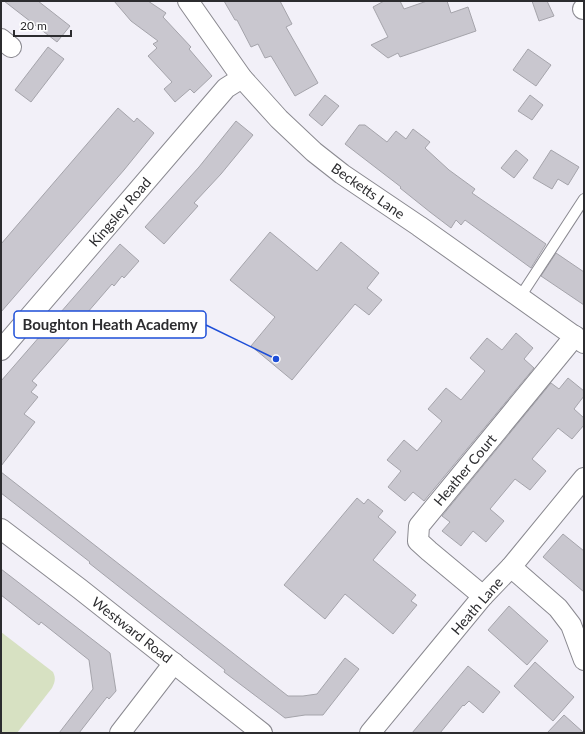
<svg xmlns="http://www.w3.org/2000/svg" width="585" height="734" viewBox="0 0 585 734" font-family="Lato,sans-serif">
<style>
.green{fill:#d7e1c2}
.building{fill:#c9c7cf;stroke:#a5a4ab}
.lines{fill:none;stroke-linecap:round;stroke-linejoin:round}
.service-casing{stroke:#8a8990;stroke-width:12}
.minor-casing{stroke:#8a8990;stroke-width:22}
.service{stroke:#fff;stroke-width:10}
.minor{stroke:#fff;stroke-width:20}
.labels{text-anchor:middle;stroke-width:4;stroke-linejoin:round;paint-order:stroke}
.street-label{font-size:14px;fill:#2c2c2f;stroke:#fff}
.leader{fill:none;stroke:#1d4ed8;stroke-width:1.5}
.callout-dot{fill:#1d4ed8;stroke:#fff;stroke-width:1.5}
.callout{fill:#fff;stroke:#1d4ed8;stroke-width:1.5}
.callout-label{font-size:15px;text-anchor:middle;font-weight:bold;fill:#2c2c2f}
</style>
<rect width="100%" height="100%" fill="#f2f0f8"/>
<path class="green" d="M1,632l52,40c3,6 2,10 -1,16l-35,45h-16z"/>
<g class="building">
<path d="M4,1h34l32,25 -13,16z"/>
<path d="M114,1h34l18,12 -3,4 28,30 -2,2 23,27 -18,17 -4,-4 -15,13 -11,-13 8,-7 -24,-26 9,-8 -4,-4 5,-3 -27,-20z"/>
<path d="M224,1h56l12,23 -6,3 32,56 -23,13 -24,-40 -6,2 -7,-14 -7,3 -14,-27h-2z"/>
<path d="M384,1h16l4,8 23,-8h20l4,12 17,-6 8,24 -76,26 -2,-4 -10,5 -17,-13 17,-8 -15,-30z"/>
<path d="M532,1h15l7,15 -15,5z"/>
<path d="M48,47l16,12 -33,43 -16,-12z"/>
<path d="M528,49l23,16 -15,21 -23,-16z"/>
<path d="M325,95l14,11 -17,20 -13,-11z"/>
<path d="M530,95l13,10 -11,15 -14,-9z"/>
<path d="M118,108l16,14 3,-4 17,15 -30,37 -123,142v-68z"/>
<path d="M236,121l17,14 -32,39 -27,29 4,3 -34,38 -19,-17 54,-60z"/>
<path d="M359,125h6l22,17 9,-11 10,8 7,-10 17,13 -5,6 24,22 26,19 -3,4 74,51 -15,24 -66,-48 -4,5 -5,-5 -5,8 -21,-16 -30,-24 1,-1 -56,-43z"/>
<path d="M516,150l12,10 -14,18 -13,-10z"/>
<path d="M551,150l28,17 -11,18 -10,-6 -6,10 -19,-11z"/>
<path d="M270,232l47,39 24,-29 38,31 -12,15 15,12 -13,15 -14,-11 -63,76 -41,-34 24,-29 -45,-37z"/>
<path d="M120,244l19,17 -15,17 -2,-2 -8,10 -2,-2 -25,29 3,2 -58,66 5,4 -6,7 7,5 -14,17 11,8 -34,44v-85z"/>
<path d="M556,253l28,19v33l-43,-29z"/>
<path d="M516,333l17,15 -9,11 10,9 -110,133 -11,-9 -8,9 -17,-14 13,-16 -14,-11 17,-20 13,11 25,-30 -14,-12 18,-21 15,12 24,-29 -15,-13 17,-20 15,12z"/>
<path d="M568,378l16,13v5l-10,13 10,9v7l-12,14 -14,-11 -26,31 14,12 -16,19 -15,-11 -25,30 14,12 -18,21 -13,-11 -12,15 -19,-15 8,-9 -8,-6 109,-133 8,6z"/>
<path d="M1,472l287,224h15l14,-2 28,-36 14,11 -36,46h-18l-20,3 -61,-46 1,-2 -117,-92 -19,-15 1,-1 -89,-69z"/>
<path d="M357,498l7,6 4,-5 15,12 -5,6 18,15 -23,28 43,35 -5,6 6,4 -24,29 -48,-40 -20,25 -41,-34z"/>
<path d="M563,534l21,17v41l-41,-35z"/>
<path d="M1,569l109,84 6,38 -7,8 -2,-2 -28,36h-20l34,-44 -4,-29 -48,-38 -2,3 -38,-30z"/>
<path d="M509,606l39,35 -21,24 -39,-35z"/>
<path d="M535,662l39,35 -21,24 -39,-35z"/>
<path d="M468,666l32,26 -17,21 -14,-12 -5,5 -1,-1 -23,28h-28z"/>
<path d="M564,715l20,18h-37z"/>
</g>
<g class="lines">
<g class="service-casing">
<path id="service" d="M520,297l64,-98"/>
</g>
<g class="minor-casing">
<g id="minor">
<path d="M188,1l54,77 37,41 35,33 28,22 77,52 165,117"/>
<path d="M583,9h1"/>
<path d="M1,39l10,8"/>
<path d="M1,350l225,-262 16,-10"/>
<path d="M1,529l79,60 182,144"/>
<path d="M511,567l47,41 13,17 13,35"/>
<path d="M483,596l-54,-45 -11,-10 1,-15 156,-190"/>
<path d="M120,733l54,-70"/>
<path d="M370,733l113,-137 28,-29 73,-89"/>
</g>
</g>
<use href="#service" class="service"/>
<use href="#minor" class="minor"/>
</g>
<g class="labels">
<g class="street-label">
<text transform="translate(368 191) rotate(35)" y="5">Becketts Lane</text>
<text transform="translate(120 212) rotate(-49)" y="5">Kingsley Road</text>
<text transform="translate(465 470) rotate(-50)" y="5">Heather Court</text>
<text transform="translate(477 606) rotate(-49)" y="5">Heath Lane</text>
<text transform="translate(132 630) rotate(38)" y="5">Westward Road</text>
</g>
</g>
<path class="leader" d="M276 359L206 325"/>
<circle class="callout-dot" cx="276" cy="359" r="4"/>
<rect class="callout" x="14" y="311" width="192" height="27" rx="4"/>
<g class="callout-label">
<text x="110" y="330">Boughton Heath Academy</text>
</g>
<rect width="585" height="734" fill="none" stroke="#2c2c2f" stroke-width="4"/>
<path d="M14 30v6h57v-6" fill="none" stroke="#2c2c2f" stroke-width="2"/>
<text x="20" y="30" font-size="12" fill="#2c2c2f" stroke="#ffffff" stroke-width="3" paint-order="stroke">20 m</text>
</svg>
